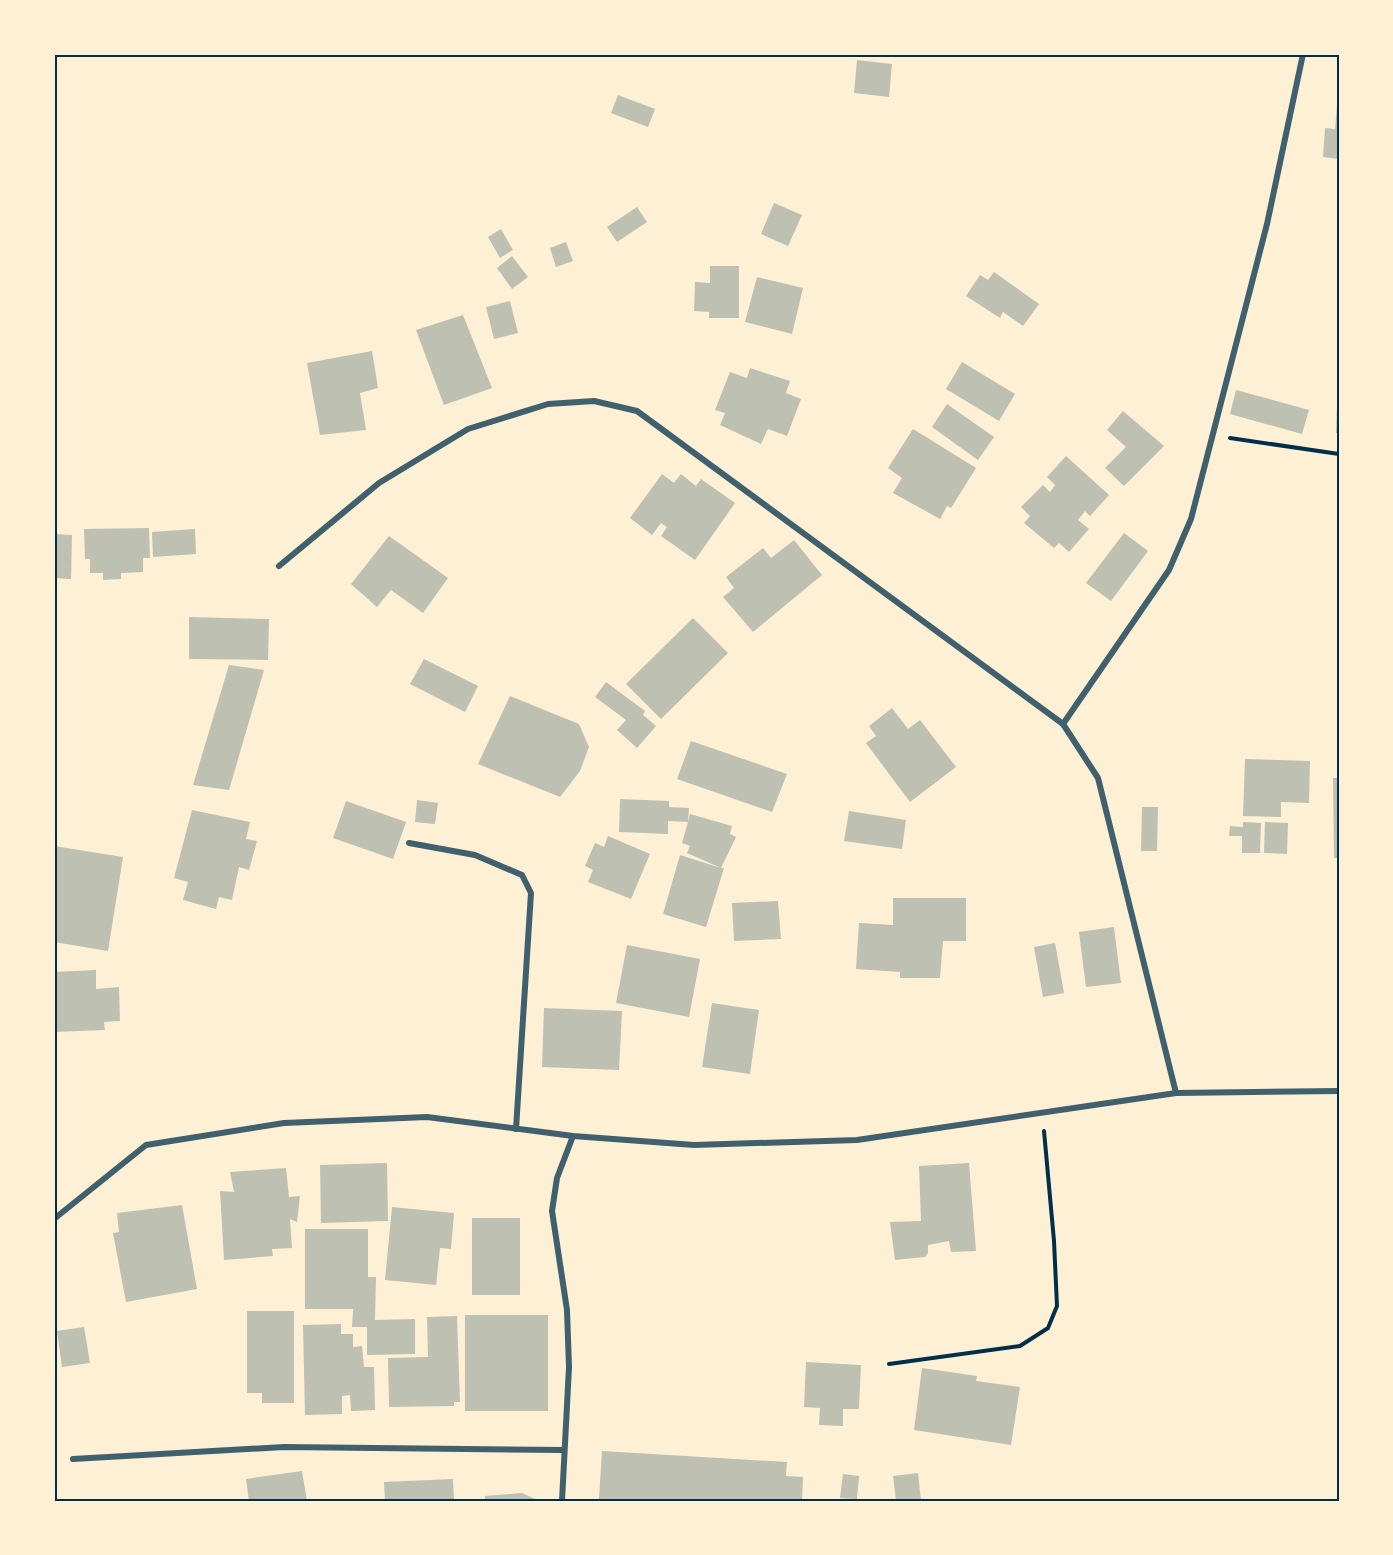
<svg xmlns="http://www.w3.org/2000/svg" width="1393" height="1555" viewBox="0 0 1393 1555" font-family="'Roboto Serif',serif">
<style>
.building{fill:#bec0b2}
.lines{fill:none;stroke-linecap:round;stroke-linejoin:round}
.path{stroke:#003049;stroke-width:4}
.minor{stroke:#3f606c;stroke-width:6}
.neatline{fill:none;stroke:#003049;stroke-width:2}
</style>
<rect width="100%" height="100%" fill="#fdf0d5"/>
<g class="building">
<path d="M857,60l35,4 -3,33 -35,-4z"/>
<path d="M618,95l37,14 -7,18 -37,-14z"/>
<path d="M1337,105l2,1v53l-16,-2 2,-29 10,1z"/>
<path d="M774,203l28,12 -14,31 -27,-12z"/>
<path d="M637,207l10,15 -30,20 -10,-15z"/>
<path d="M501,229l12,21 -13,8 -12,-21z"/>
<path d="M566,242l7,19 -17,6 -6,-19z"/>
<path d="M512,256l16,21 -16,12 -15,-21z"/>
<path d="M710,266h29v52h-30v-6l-15,-1 1,-29 15,1z"/>
<path d="M994,272l45,32 -16,22 -20,-14 -3,6 -34,-22 14,-21 8,5z"/>
<path d="M757,277l46,11 -11,46 -47,-12z"/>
<path d="M510,301l8,32 -24,6 -8,-32z"/>
<path d="M463,315l29,73 -48,17 -28,-75z"/>
<path d="M372,351l6,37 -18,5 6,37 -46,5 -13,-72z"/>
<path d="M962,362l53,32 -16,27 -53,-32z"/>
<path d="M750,368l40,13 -4,12 15,6 -14,37 -19,-7 -7,15 -41,-19 5,-12 -10,-3 15,-38 17,6z"/>
<path d="M1236,390l73,20 -7,24 -72,-20z"/>
<path d="M947,404l47,33 -16,23 -46,-33z"/>
<path d="M1337,407h2v26h-3z"/>
<path d="M1123,411l41,35 -40,40 -19,-18 21,-21 -19,-17z"/>
<path d="M913,429l63,39 -25,40 -4,-2 -7,13 -47,-26 9,-15 -14,-10z"/>
<path d="M1066,456l43,39 -19,21 -5,-5 -7,9 11,9 -20,23 -10,-9 -5,5 -30,-25 6,-7 -9,-9 22,-22 7,7 5,-7 -8,-8z"/>
<path d="M662,474l12,9 7,-9 15,12 5,-7 34,24 -40,57 -34,-24 6,-9 -6,-4 -9,12 -22,-17z"/>
<path d="M149,528l1,30h-7v14l-22,1v6l-18,1v-7h-13v-14h-5l-1,-30z"/>
<path d="M195,529l1,25 -43,3 -1,-25z"/>
<path d="M1124,533l24,18 -37,50 -25,-18z"/>
<path d="M54,534l18,1 -1,44 -17,-1z"/>
<path d="M389,536l59,42 -25,35 -32,-23 -14,17 -26,-23z"/>
<path d="M794,540l28,35 -69,57 -30,-35 11,-9 -8,-11 37,-29 8,10z"/>
<path d="M189,617l80,2 -1,41 -79,-1z"/>
<path d="M693,618l35,35 -67,66 -35,-35z"/>
<path d="M424,659l54,27 -13,26 -55,-28z"/>
<path d="M229,665l35,5 -35,120 -36,-5z"/>
<path d="M606,682l39,29 -2,4 13,11 -19,22 -20,-18 9,-10 -31,-23z"/>
<path d="M510,696l69,28 10,23 -9,24 -20,26 -82,-33z"/>
<path d="M892,708l16,21 12,-9 36,47 -46,35 -44,-59 10,-7 -7,-10z"/>
<path d="M691,741l96,33 -15,38 -95,-33z"/>
<path d="M1245,759l65,2 -1,42 -28,-1v15l-38,-1z"/>
<path d="M1333,778h6v80h-5z"/>
<path d="M620,799l49,2v6l20,1 -1,14 2,-8 42,12 -2,8 6,3 -15,31h3l-18,59 -43,-13 17,-59 41,13 -34,-15 3,-7 -8,-3 6,-21 -20,-1v13l-49,-2z"/>
<path d="M417,800l21,3 -3,21 -20,-2z"/>
<path d="M346,801l60,21 -13,37 -60,-21z"/>
<path d="M1142,807h16l-1,44h-16z"/>
<path d="M192,810l58,12 -4,17 11,2 -8,29 -10,-3 -7,33 -13,-3 -3,12 -33,-9 5,-18 -14,-4z"/>
<path d="M849,811l57,9 -4,29 -58,-8z"/>
<path d="M1243,822l18,1 -1,30h-18v-17h-13l1,-10 13,1z"/>
<path d="M1265,822l23,1 -1,31 -23,-1z"/>
<path d="M608,836l42,18 -19,45 -43,-17 5,-12 -8,-4 10,-23 9,4z"/>
<path d="M54,846l69,11 -15,94 -54,-9z"/>
<path d="M893,898h73v43h-23l-3,37h-40v-6l-44,-3 3,-46 34,2z"/>
<path d="M778,901l3,38 -47,2 -2,-38z"/>
<path d="M1114,927l7,56 -35,4 -7,-55z"/>
<path d="M1055,943l9,50 -21,4 -9,-50z"/>
<path d="M627,945l73,14 -11,58 -73,-14z"/>
<path d="M96,970v19l23,-2 1,34 -16,1 1,8 -51,2v-60z"/>
<path d="M712,1003l47,7 -9,64 -48,-7z"/>
<path d="M544,1008l78,3 -3,59 -77,-3z"/>
<path d="M387,1163l1,58 -67,2 -1,-58z"/>
<path d="M969,1163l7,88 -25,1 -2,-11 -21,4v8l-3,4 -30,3 -5,-38 31,-1 -2,-55z"/>
<path d="M286,1168l3,29 11,-1 -3,26 -7,-3 2,29 -20,1 1,7 -49,4 -4,-69 14,1 -4,-20z"/>
<path d="M182,1205l15,84 -71,13 -13,-69 6,-1 -2,-19z"/>
<path d="M392,1207l62,6 -3,36 -11,-1 -4,37 -51,-5z"/>
<rect x="472" y="1218" width="48" height="77"/>
<path d="M305,1229h63v48h8l-1,43 40,-1v35l-48,1v-28h-15l1,-18h-48z"/>
<path d="M247,1311h47v92h-32v-10h-15z"/>
<rect x="465" y="1315" width="83" height="96"/>
<path d="M457,1316l3,86h-6v4l-65,1 -1,-49 40,-1 -1,-40z"/>
<path d="M341,1324v10h12v13l9,-1 2,21h10l1,43 -24,1 -1,-16 -8,1v18l-37,1 -2,-90z"/>
<path d="M84,1327l6,36 -28,4 -5,-36z"/>
<path d="M806,1362l55,3 -2,44h-16v17l-24,-1 1,-17 -16,-1z"/>
<path d="M922,1368l55,8 -1,5 44,6 -9,58 -97,-15z"/>
<path d="M602,1451l185,11 -1,14 17,1 -1,24 -203,-2z"/>
<path d="M302,1471l5,30h-58l-3,-22z"/>
<path d="M918,1473l3,28h-25l-3,-25z"/>
<path d="M843,1474l16,2 -2,23 -17,-1z"/>
<path d="M453,1479l1,22h-69l-1,-19z"/>
<path d="M522,1493l13,6v2h-50v-5z"/>
</g>
<g class="lines">
<g class="path">
<path d="M1230,438l109,16"/>
<path d="M889,1364l131,-18 28,-18 9,-22 -3,-65 -10,-110"/>
</g>
<g class="minor">
<path d="M279,566l100,-83 89,-54 80,-25 46,-3 43,10 426,313 35,54 78,315"/>
<path d="M1063,724l106,-154 22,-51 76,-295 36,-170"/>
<path d="M409,843l66,12 47,20 9,18 -15,236"/>
<path d="M54,1219l92,-74 138,-22 143,-6 146,19 121,9 163,-5 319,-47 163,-2"/>
<path d="M73,1459l211,-12 279,3"/>
<path d="M562,1501l7,-134 -2,-57 -15,-99 5,-33 16,-42"/>
</g>
</g>
<rect width="1393" height="1555" fill="none" stroke="#fdf0d5" stroke-width="111"/>
<rect x="56" y="56" width="1282" height="1444" class="neatline"/>
</svg>
